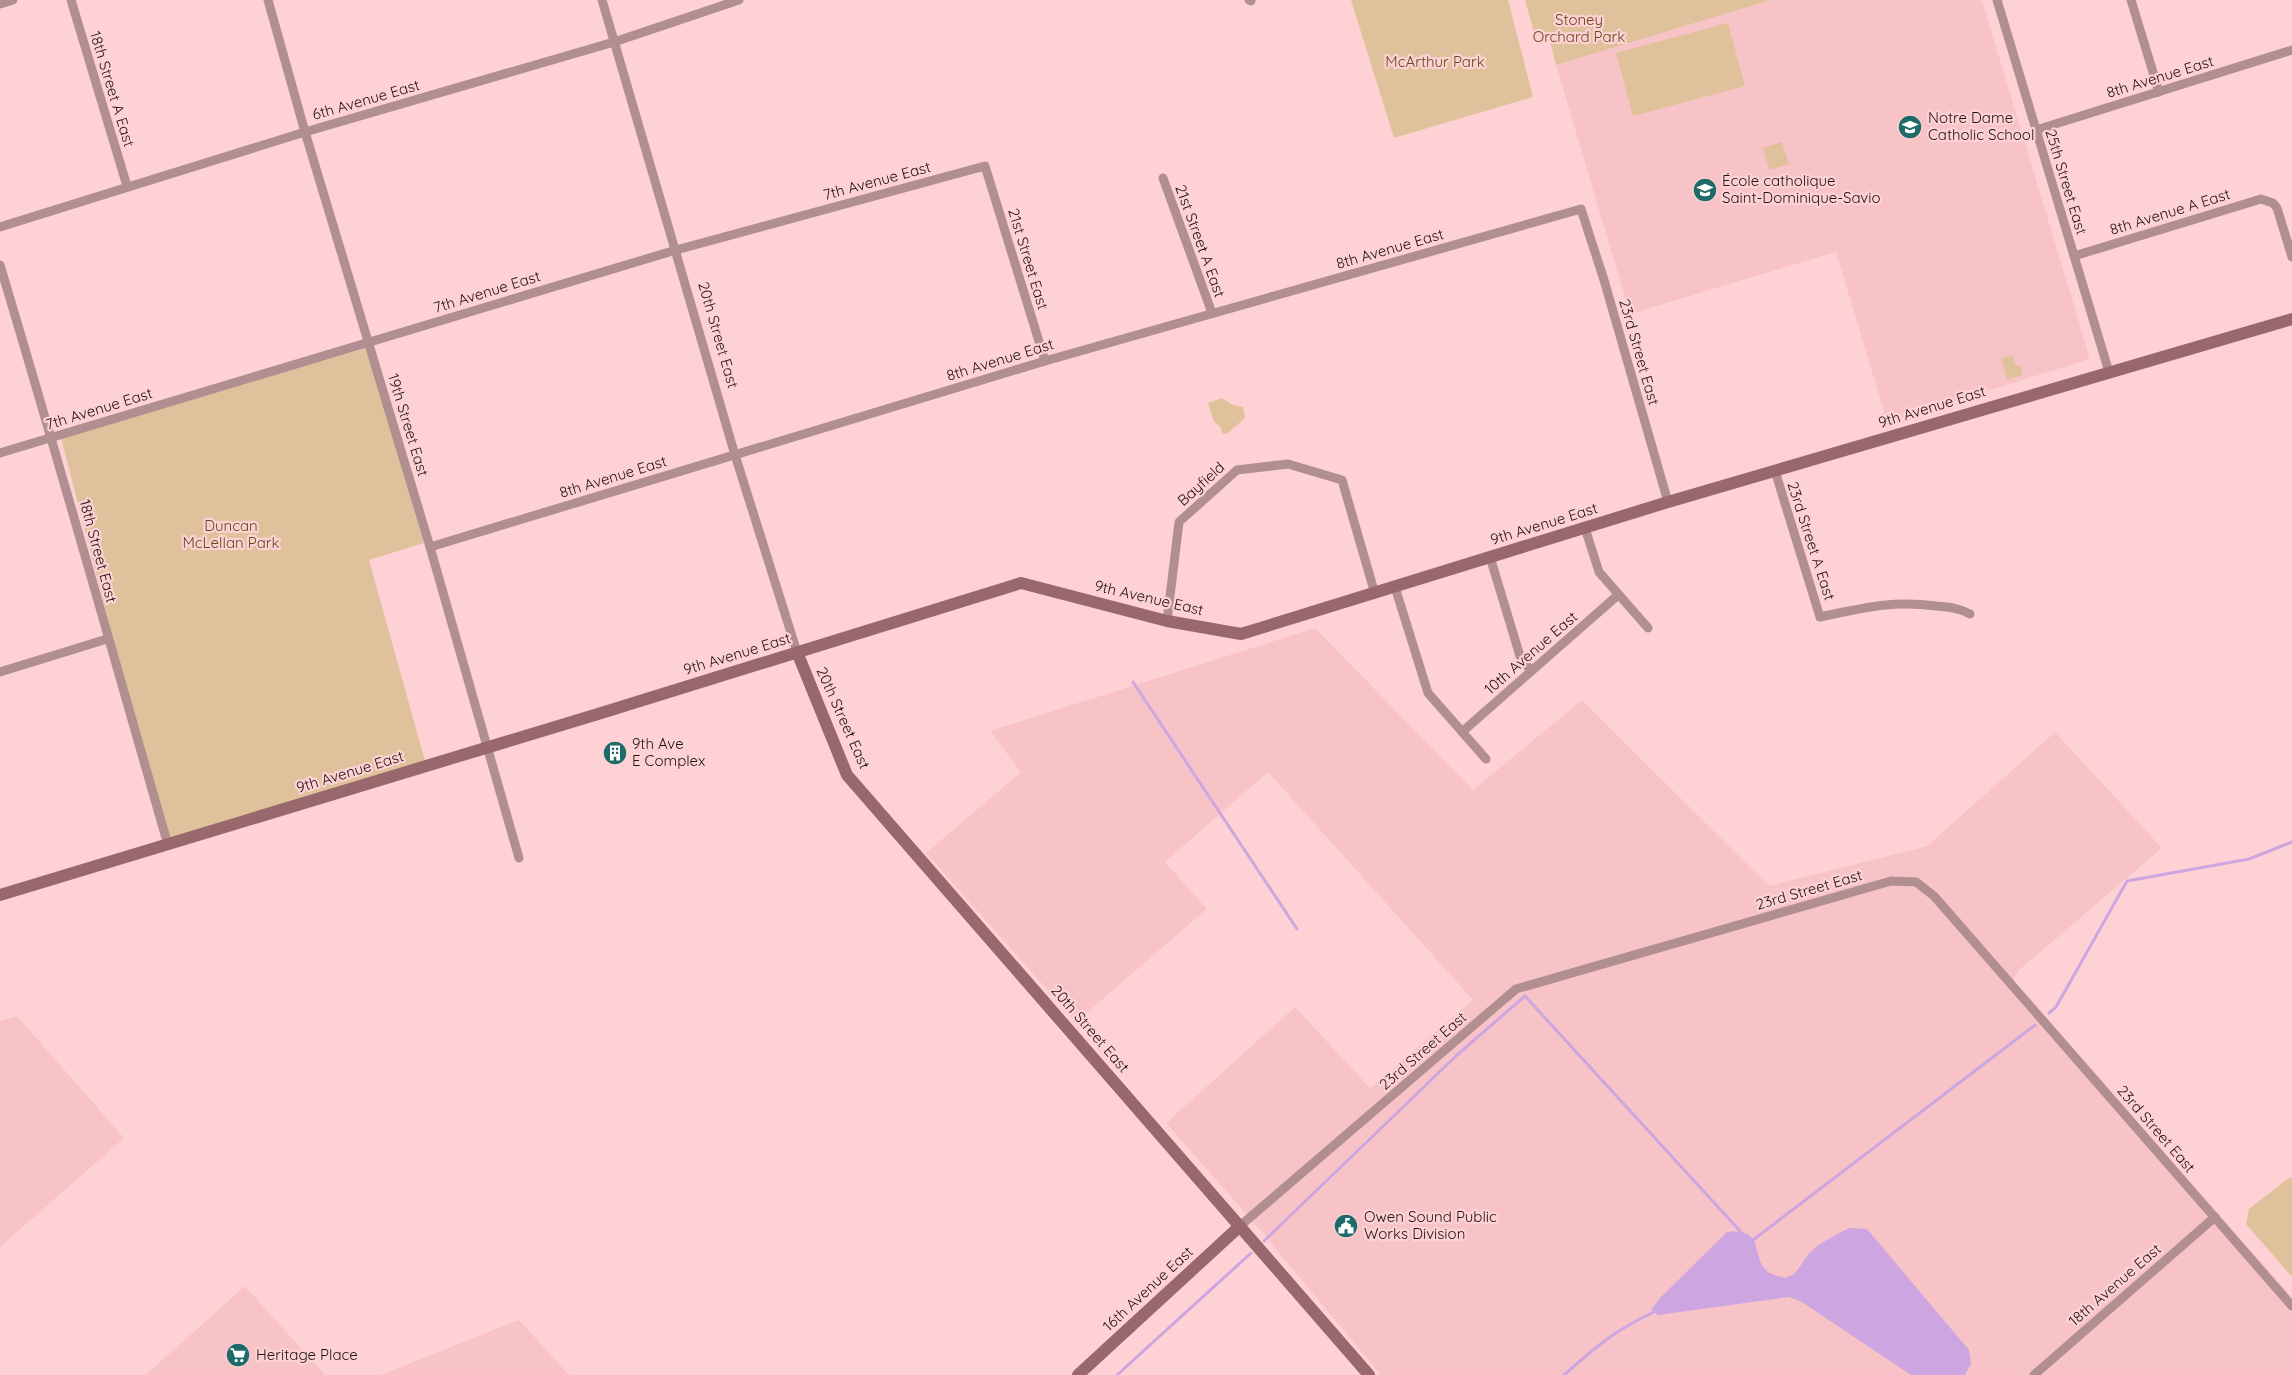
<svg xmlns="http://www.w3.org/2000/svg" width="2292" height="1375" viewBox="0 0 2292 1375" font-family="Quicksand,sans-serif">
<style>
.built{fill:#f8c3c7}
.green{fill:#dfc29c}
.water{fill:#cda6e1}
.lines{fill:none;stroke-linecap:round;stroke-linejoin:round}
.stream{stroke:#cda6e1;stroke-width:3}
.street{stroke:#b18f91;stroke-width:9}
.secondary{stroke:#99686c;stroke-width:12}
.labels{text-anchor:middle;stroke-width:4.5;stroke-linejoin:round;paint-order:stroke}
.park-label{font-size:15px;fill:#644618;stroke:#fed2d4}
.street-label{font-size:15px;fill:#201213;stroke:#fed2d4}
.poi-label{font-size:15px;fill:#201213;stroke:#fed2d4;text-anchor:start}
</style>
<rect width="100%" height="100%" fill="#fed2d4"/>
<g class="built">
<path d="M1771,0h211l108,359 -203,63 -51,-170 -206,62 -74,-249z"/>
<path d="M1315,628l158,162 109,-90 187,186 158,-40 128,-114 107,116 -143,122 -6,10 279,317v78h-911l-126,-151 -89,-101 129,-116 75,81 103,-88 -205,-228 -103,90 42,47 -131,113 -150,-169 95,-81 -31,-41z"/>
<path d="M17,1016l107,122 -124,109v-226z"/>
<path d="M245,1286l80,89h-180l5,-4z"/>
<path d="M519,1320l50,55h-188l107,-43z"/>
</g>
<g class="green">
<path d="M1351,0h157l25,97 -139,41z"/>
<path d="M1525,0h246l-215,65 -8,-32 -13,3z"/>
<path d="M1728,23l17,63 -112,30 -17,-63z"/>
<path d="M1782,142l7,22 -20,6 -6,-22z"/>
<path d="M367,348l57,195 -55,17 56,201 -255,79 -56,-198 -53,-204z"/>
<path d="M2013,355l3,11 4,-1 3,10 -16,5 -6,-22z"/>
<path d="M1222,398l11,7 10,2 2,11 -18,16 -5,-1 -2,-7 -6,-4 -6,-19z"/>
<path d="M2290,1177l2,2v98l-46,-53 3,-15z"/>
</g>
<path class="water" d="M1849,1228l18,1 102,121 2,14 -6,11h-54l-109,-73 -13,-5 -131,18 -7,-5 9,-12 67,-66c39,-4 23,23 40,39 4,4 13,5 18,7 17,-5 17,-21 30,-30 10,-8 23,-14 34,-20z"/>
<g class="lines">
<g class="stream">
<path d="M1133,682l164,247"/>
<path d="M2049,1013l7,-6 71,-126 122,-22 43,-17"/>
<path d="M1753,1240l282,-215"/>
<path d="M1264,1241l193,-186 68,-59 215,235"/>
<path d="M1117,1375l134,-122"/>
<path d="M1564,1375c32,-28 51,-45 90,-63"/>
</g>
<g class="street">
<path d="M71,0l56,186"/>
<path d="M268,0l37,132 125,415 89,311"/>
<path d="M602,0l133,455 62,197"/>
<path d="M1249,0l2,1"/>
<path d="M1997,0l112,372"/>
<path d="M2131,0l28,92"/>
<path d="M0,4l13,-4"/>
<path d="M2036,130l256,-80"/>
<path d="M1163,178l49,135"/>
<path d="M0,227l305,-95 309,-90 125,-42"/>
<path d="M2074,256l187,-57 12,4 4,5 15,49"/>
<path d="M0,265c58,193 112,386 168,580"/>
<path d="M0,453l676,-203 309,-84 60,195"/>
<path d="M1775,471l45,146c43,-9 72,-17 116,-11 13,1 23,2 34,8"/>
<path d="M1585,528l14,44 49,56"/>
<path d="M430,547l615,-186 536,-152 23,71 64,222"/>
<path d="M1490,557l30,99 11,15"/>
<path d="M1395,587l33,106 58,66"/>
<path d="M1167,621l12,-99 58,-52 51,-6 54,16 33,114"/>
<path d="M0,672l107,-33"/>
<path d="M1462,732l156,-137"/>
<path d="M1240,1226l276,-237 375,-108 25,1 18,14 358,410"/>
<path d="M2034,1375l181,-158"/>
</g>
<g class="secondary">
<path d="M797,652l50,123 522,600"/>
<path d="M0,895l598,-181 423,-131 146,38 74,13 427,-132 624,-183"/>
<path d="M1078,1375l162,-149"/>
</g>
</g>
<defs>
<g id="school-disc" transform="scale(1.25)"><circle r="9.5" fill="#1d6a69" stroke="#fed2d4"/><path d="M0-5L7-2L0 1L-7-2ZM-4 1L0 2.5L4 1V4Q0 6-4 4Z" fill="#fff"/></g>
<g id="building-disc" transform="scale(1.25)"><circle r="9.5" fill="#1d6a69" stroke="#fed2d4"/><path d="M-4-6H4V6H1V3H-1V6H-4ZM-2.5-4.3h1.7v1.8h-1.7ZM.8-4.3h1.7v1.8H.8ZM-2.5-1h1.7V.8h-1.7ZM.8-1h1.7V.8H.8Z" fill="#fff"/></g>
<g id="civic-disc" transform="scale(1.25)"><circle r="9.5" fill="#1d6a69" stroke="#fed2d4"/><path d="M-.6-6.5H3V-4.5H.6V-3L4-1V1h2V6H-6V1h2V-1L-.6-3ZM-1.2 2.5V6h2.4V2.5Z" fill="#fff"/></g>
<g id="supermarket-disc" transform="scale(1.25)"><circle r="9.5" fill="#1d6a69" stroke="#fed2d4"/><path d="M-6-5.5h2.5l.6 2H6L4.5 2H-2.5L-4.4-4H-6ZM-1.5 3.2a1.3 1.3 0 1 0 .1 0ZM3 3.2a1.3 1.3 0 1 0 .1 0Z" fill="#fff"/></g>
</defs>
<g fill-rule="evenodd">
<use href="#school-disc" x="1910" y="127"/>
<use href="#school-disc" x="1705" y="190"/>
<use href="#building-disc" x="615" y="753"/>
<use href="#civic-disc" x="1346" y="1226"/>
<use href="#supermarket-disc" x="238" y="1355"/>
</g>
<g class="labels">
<g class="park-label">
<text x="1579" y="25">Stoney<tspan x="1579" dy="17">Orchard Park</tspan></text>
<text x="1435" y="67">McArthur Park</text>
<text x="231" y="531">Duncan<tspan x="231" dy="17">McLellan Park</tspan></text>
</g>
<g class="street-label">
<text transform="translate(2160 77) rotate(-17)" y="5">8th Avenue East</text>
<text transform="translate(112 89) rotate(73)" y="5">18th Street A East</text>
<text transform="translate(366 100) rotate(-16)" y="5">6th Avenue East</text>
<text transform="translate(877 181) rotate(-15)" y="5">7th Avenue East</text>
<text transform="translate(2066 182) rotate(73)" y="5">25th Street East</text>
<text transform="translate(2170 212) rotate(-17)" y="5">8th Avenue A East</text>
<text transform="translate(1200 241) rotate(70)" y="5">21st Street A East</text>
<text transform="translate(1390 249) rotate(-16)" y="5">8th Avenue East</text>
<text transform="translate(1028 259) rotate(73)" y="5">21st Street East</text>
<text transform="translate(487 292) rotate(-17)" y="5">7th Avenue East</text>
<text transform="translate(718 335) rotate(74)" y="5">20th Street East</text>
<text transform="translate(1639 352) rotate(74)" y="5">23rd Street East</text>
<text transform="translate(1000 360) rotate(-17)" y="5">8th Avenue East</text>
<text transform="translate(1932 407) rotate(-17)" y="5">9th Avenue East</text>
<text transform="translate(99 409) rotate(-17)" y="5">7th Avenue East</text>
<text transform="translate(408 425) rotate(73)" y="5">19th Street East</text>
<text transform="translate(613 477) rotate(-17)" y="5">8th Avenue East</text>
<text transform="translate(1201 484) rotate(-42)" y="5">Bayfield</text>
<text transform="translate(1544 524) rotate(-17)" y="5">9th Avenue East</text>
<text transform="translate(1811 541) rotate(72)" y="5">23rd Street A East</text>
<text transform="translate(98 551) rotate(75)" y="5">18th Street East</text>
<text transform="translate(1149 598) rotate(13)" y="5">9th Avenue East</text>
<text transform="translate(1531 653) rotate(-41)" y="5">10th Avenue East</text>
<text transform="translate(737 654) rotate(-17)" y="5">9th Avenue East</text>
<text transform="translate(843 718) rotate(66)" y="5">20th Street East</text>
<text transform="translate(350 772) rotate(-17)" y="5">9th Avenue East</text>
<text transform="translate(1809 890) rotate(-16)" y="5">23rd Street East</text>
<text transform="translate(1090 1029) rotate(49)" y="5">20th Street East</text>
<text transform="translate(1423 1051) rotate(-41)" y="5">23rd Street East</text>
<text transform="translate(2156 1129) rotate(49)" y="5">23rd Street East</text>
<text transform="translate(2115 1285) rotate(-41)" y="5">18th Avenue East</text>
<text transform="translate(1148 1289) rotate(-43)" y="5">16th Avenue East</text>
</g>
<g class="poi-label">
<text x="1928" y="123">Notre Dame<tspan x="1928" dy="17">Catholic School</tspan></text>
<text x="1722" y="186">École catholique<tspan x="1722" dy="17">Saint-Dominique-Savio</tspan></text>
<text x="632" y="749">9th Ave<tspan x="632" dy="17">E Complex</tspan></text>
<text x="1364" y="1222">Owen Sound Public<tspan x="1364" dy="17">Works Division</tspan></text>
<text x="256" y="1360">Heritage Place</text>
</g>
</g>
</svg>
